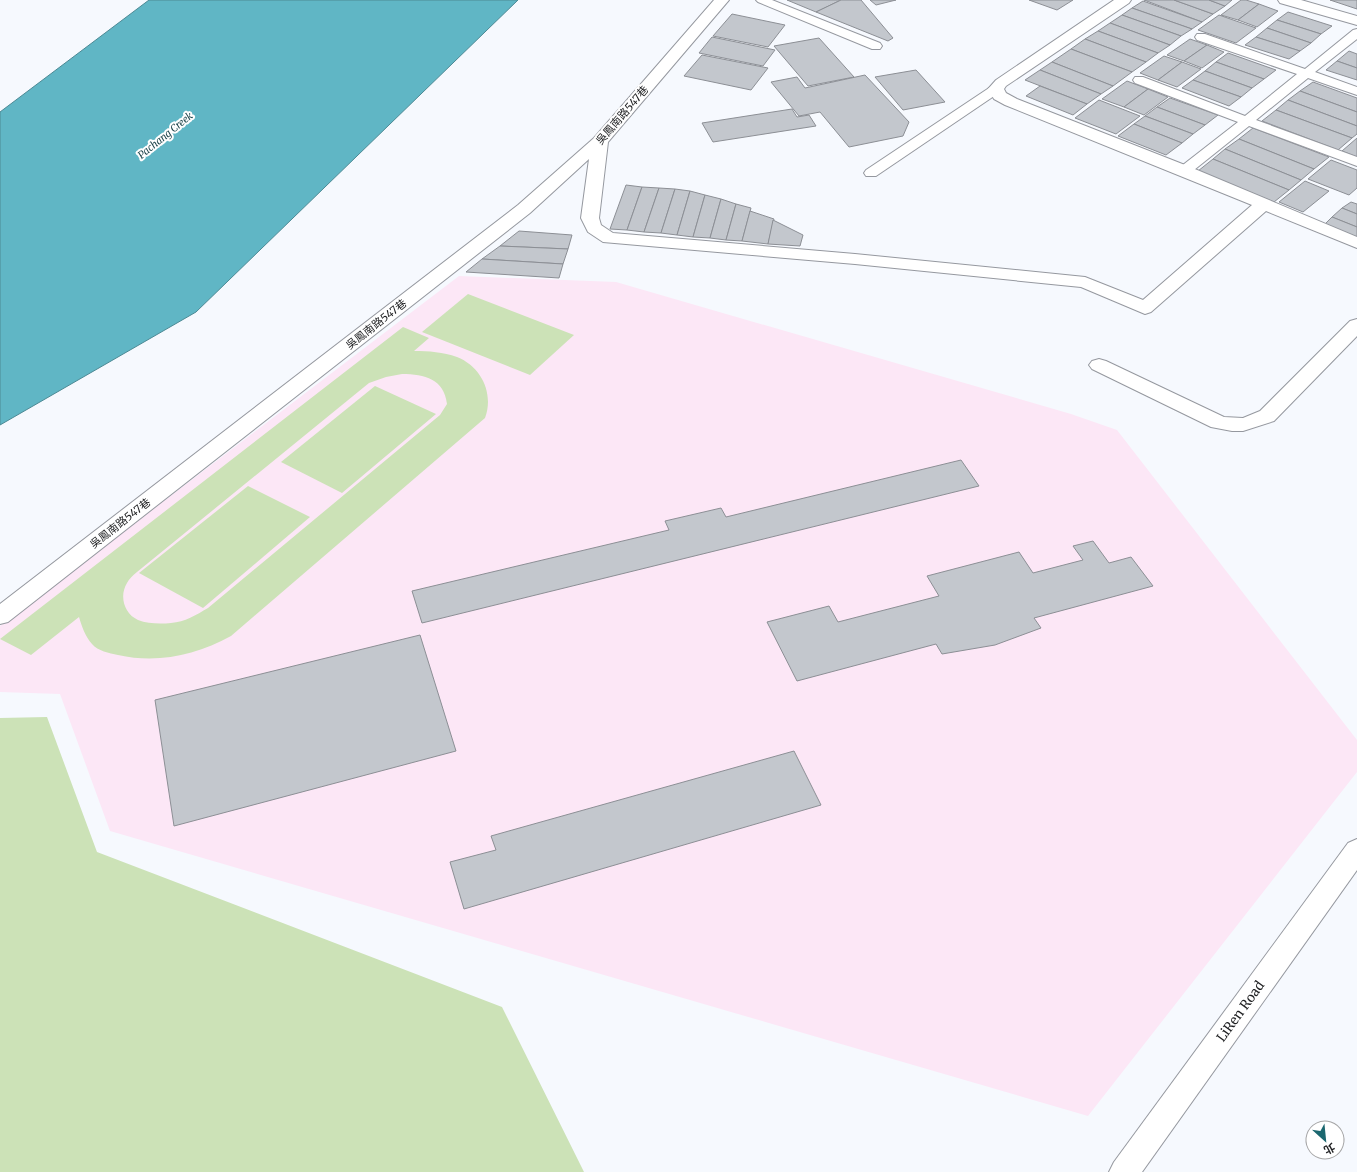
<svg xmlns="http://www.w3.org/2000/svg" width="1357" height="1172" viewBox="0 0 1357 1172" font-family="Merriweather,'Noto Sans TC',serif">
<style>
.education{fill:#fce7f6}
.green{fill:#cce2b7;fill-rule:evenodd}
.water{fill:#60b6c5;stroke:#4c8994}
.building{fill:#c3c7cd;stroke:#8c8f95}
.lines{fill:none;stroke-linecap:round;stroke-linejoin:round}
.service-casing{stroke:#95989f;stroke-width:2}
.minor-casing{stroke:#95989f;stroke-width:2}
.service{fill:#fff;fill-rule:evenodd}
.minor{fill:#fff;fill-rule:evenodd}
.labels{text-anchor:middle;stroke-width:4;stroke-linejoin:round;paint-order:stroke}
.far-water-label{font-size:10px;font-style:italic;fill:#173f46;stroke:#fff}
.street-label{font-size:11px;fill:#1e1f21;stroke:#fff}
.near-street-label{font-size:13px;fill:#1e1f21;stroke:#fff}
</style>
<rect width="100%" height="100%" fill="#f6f9fe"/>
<path class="education" d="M459,276l157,6 455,132 46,16 240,310v32l-269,344 -978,-285 -50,-137 -60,-2v-66z"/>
<g class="green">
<path d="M468,294l106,41 -44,40 -108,-43z"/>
<path d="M403,327l26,11 -15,13c15,0 29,1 43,6 25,10 37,37 28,61l-254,218c-35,19 -73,28 -113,19 -9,-2 -20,-4 -26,-11 -7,-8 -10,-17 -13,-27l-48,38 -31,-16zM402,374c23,0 42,5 45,30l-7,11 -232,193c-12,7 -23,14 -37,15 -10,1 -23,1 -33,-3 -14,-6 -19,-24 -11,-37 2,-4 6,-8 10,-11l232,-189 17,-6z"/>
<path d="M375,386l61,28 -94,79 -61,-31z"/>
<path d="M248,486l62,31 -107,91 -64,-35z"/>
<path d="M47,717l50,135 405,155 82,165h-584v-454z"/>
</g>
<path class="water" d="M149,0h369l-322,312 -196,113v-313z"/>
<g class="building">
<path d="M787,0h54l-25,12z"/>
<path d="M841,0h20l32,38 -5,3 -72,-29z"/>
<path d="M870,0h26l-20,5z"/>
<path d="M1029,0h44l-16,10z"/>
<path d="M1144,0h30l39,14 -11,8z"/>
<path d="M1174,0h35l16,6 -12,8z"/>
<path d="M1209,0h23l-7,6z"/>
<path d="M1241,0h5l13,4 -21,16 -17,-5z"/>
<path d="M1330,0h27v9z"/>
<path d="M1143,1l59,21 -10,7 -60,-21z"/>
<path d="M1259,4l19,7 -21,16 -19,-7z"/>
<path d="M1132,8l60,21 -11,7 -59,-21z"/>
<path d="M1288,12l44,14 -11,8 -44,-14z"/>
<path d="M732,14l53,11 -17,22 -55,-11z"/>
<path d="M1122,15l59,21 -11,9 -60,-22z"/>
<path d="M1219,15l37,13 -20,15 -38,-13z"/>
<path d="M1277,20l44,14 -10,9 -44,-15z"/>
<path d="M1110,23l60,22 -12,8 -60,-22z"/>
<path d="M1267,28l44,15 -11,8 -44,-14z"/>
<path d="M1098,31l60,22 -12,9 -61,-23z"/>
<path d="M712,37l63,13 -12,16 -64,-13z"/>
<path d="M1256,37l44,14 -11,8 -44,-14z"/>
<path d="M819,38l35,39 -46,9 -34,-40z"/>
<path d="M1085,39l61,23 -14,10 -61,-23z"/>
<path d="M1190,39l17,6 -23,16 -17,-6z"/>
<path d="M1207,45l17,7 -22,16 -18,-7z"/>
<path d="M1071,49l61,23 -19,14 -61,-24z"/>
<path d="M1349,51l8,3v14l-20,-7z"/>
<path d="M1228,53l48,17 -12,9 -48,-17z"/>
<path d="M702,55l66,13 -17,22 -67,-14z"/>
<path d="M1164,56l18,6 -24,18 -18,-7z"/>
<path d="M1337,61l20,7v12l-31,-10z"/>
<path d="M1052,62l61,24 -12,8 -61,-24z"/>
<path d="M1182,62l19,7 -24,18 -19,-7z"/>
<path d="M1216,62l48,17 -12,9 -47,-17z"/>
<path d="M916,70l29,32 -42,8 -28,-33z"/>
<path d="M1040,70l61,24 -14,10 -62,-24z"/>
<path d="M1205,71l47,17 -11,9 -48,-17z"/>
<path d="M865,75l44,47 -6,14 -54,11 -29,-35 -21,4 -28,-34 26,-5 8,11z"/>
<path d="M1193,80l48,17 -12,9 -47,-18z"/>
<path d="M1127,81l21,8 -24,18 -22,-8z"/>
<path d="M1313,82l44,16v14l-57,-21z"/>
<path d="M1040,86l47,18 -14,11 -47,-19z"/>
<path d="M1148,89l20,8 -24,18 -20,-8z"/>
<path d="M1300,91l57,21v14l-69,-26z"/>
<path d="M1170,98l48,17 -13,10 -48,-18z"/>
<path d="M1099,100l41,16 -24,18 -41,-16z"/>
<path d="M1288,100l69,26v8l-5,4 -76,-28z"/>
<path d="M1157,107l48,18 -12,9 -48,-18z"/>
<path d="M792,109l5,8 12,-2 7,11 -103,16 -11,-19z"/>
<path d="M1276,110l76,28 -14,12 -76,-29z"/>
<path d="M1145,116l48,18 -11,9 -48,-19z"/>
<path d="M1134,124l48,19 -16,12 -48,-19z"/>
<path d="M1253,128l76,29 -15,12 -75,-30z"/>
<path d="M1357,138v19l-15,-6z"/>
<path d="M1239,139l75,30 -13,11 -76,-31z"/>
<path d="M1225,149l76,31 -12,10 -76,-31z"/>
<path d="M1213,159l76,31 -15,12 -76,-31z"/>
<path d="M1331,160l26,10v18l-8,7 -41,-16z"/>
<path d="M1305,181l24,10 -26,21 -24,-10z"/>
<path d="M626,185l16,2 -15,43 -17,-1z"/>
<path d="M642,187l17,1 -15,44 -17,-2z"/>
<path d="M659,188l16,1 -14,44 -17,-1z"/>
<path d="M675,189l15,2 -13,44 -16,-2z"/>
<path d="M690,191l15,4 -12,42 -16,-2z"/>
<path d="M705,195l16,4 -11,39 -17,-1z"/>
<path d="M721,199l15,5 -10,36 -16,-2z"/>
<path d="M1351,202l6,2v10l-15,-6z"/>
<path d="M736,204l15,4 -9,33 -16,-1z"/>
<path d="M1342,208l15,6v13l-25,-10z"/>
<path d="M750,211l24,8 -6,25 -26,-3z"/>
<path d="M1332,217l25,10v10l-32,-13z"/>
<path d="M773,220l30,15 -3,11 -32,-2z"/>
<path d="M519,231l53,4 -4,14 -68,-3z"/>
<path d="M500,246l68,3 -5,15 -81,-5z"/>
<path d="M482,259l81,5 -4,14 -93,-6z"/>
<path d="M961,460l18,26 -557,137 -10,-32 257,-61 -4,-9 56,-13 5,9z"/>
<path d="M1093,541l16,22 22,-6 22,29 -119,32 7,10 -46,17 -53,9 -6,-10 -139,37 -30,-59 62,-16 9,16 101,-26 -12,-20 92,-24 14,21 50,-13 -10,-14z"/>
<path d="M420,635l36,116 -282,75 -19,-126z"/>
<path d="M794,751l27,54 -357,104 -14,-47 46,-12 -5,-14z"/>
</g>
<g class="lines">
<g class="service-casing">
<g id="service">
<path d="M756,0h16l108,43 2,3 -2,3h-8l-114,-47z"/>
<path d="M1357,29v10l-42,33 42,15v8l-49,-17 -52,42 101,37v9l-108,-40 -60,48h-10l-2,-3 2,-3 59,-46 -103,-39 -2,-3 2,-3h8l102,39 52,-42 -100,-34 -2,-3 2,-3h8l100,35 48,-39z"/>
<path d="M996,85l4,1 2,3 -2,3 -124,84h-10l-2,-3 2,-3 126,-84z"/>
</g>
</g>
<g class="minor-casing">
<g id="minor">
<path d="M714,0h15l-121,142 -9,76 2,7 12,8 242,21 230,23 58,23 109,-95 -247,-100 -11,-6 -6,-10 8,-9 118,-80h17l-2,3 -123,83 -2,3 2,4 11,6 173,68 167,70v11l-91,-37 -115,101 -6,2 -64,-27 -226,-23 -252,-22 -15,-10 -7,-14 8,-59 -59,54 -522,409 -8,2v-20l518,-399 76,-67z"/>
<path d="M1278,0h23l56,16v9l-77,-22z"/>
<path d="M1357,319v17l-83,85 -31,10h-11l-21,-4 -119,-58 -3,-4 3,-4 7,-2 7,2 118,56 19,1 17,-7 90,-90z"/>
<path d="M1357,839v31l-215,302h-33l5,-10 234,-319z"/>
</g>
</g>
<use href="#service" class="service"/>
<use href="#minor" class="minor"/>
</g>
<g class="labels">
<g class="far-water-label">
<text transform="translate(165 135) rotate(-39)" y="4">Pachang Creek</text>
</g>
<g class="street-label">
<text transform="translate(622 115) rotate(-49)" y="4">吳鳳南路547巷</text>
<text transform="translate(376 324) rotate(-38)" y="4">吳鳳南路547巷</text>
<text transform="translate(120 523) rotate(-38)" y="4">吳鳳南路547巷</text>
</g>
<g class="near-street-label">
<text transform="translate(1240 1011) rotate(-54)" y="5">LiRen Road</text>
</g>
</g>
<g transform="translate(1325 1140) rotate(153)"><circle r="19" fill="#ffffff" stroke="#a5a5a6"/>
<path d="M0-3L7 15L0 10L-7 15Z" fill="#1b676f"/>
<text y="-6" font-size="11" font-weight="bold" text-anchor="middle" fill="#1e1f21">北</text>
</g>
</svg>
